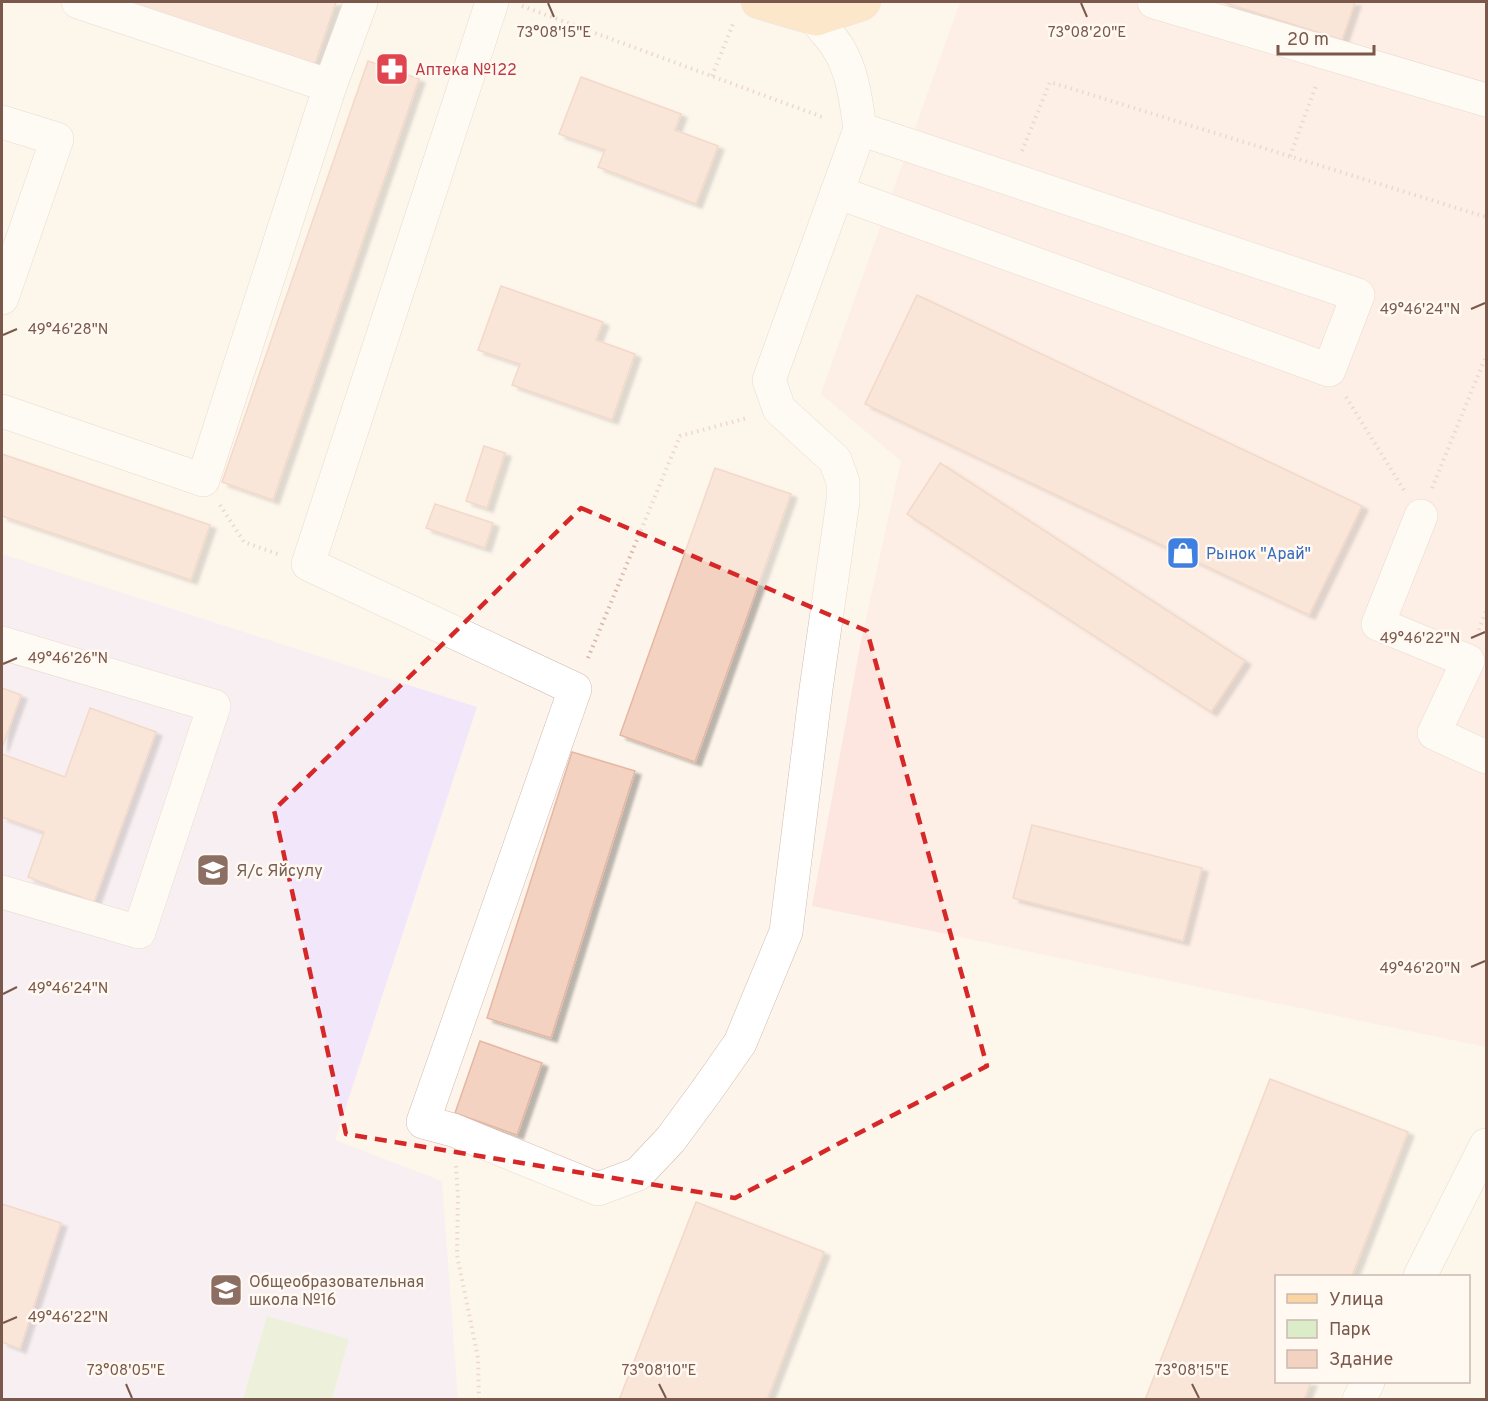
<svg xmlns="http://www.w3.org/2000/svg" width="1488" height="1401" viewBox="0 0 1488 1401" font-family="Overpass,sans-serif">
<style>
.commercial{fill:#fde6df}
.education{fill:#f2e7fa}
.green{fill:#daecc8}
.building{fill:#f3d2c2;stroke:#e6b7a2;stroke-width:1.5;filter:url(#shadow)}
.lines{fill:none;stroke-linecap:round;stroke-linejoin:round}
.minor-casing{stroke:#d1bbaf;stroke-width:34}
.major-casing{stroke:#dad1cd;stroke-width:34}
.path{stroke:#d9b5a4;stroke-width:4;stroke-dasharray:1.5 4.5;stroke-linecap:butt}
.minor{stroke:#fff;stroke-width:33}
.major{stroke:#fbd4a4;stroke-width:33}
.marked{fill:none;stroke:#d62828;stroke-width:4.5;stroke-dasharray:12 8;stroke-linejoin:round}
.ticks{fill:none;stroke:#7a594c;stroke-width:2}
.labels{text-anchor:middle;stroke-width:5;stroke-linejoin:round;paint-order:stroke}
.health-label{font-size:16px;fill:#be3a42;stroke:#fff9f2;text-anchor:start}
.shop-label{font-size:16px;fill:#366cbe;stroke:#fff9f2;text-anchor:start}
.education-label{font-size:16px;fill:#785e54;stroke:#fff9f2;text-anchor:start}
.ticks-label{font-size:15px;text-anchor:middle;fill:#7a594c;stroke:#fff9f2;stroke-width:5;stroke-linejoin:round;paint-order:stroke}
</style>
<defs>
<filter id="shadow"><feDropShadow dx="6" dy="4" stdDeviation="1.5" flood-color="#0004"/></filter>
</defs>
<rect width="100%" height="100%" fill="#fdf5eb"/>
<path class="commercial" d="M960,2h526v1045l-674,-141 48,-260 41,-185 -80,-67z"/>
<path class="education" d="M2,554l475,153 -142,433 107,41 16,218 -456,1z"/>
<path class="green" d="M267,1316l82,23 -17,60h-89z"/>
<g class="building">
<path d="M127,2h209l-21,62z"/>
<path d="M1222,2h133l-13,38z"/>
<path d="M368,61l51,18 -146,421 -51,-18z"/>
<path d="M581,77l100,37 -6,16 43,16 -22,58 -98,-37 7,-17 -46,-16z"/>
<path d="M501,286l102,36 -7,18 39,14 -23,66 -100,-35 8,-21 -42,-14z"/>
<path d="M917,295l445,211 -53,109 -444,-211z"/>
<path d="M484,446l21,7 -18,55 -21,-7z"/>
<path d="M2,454l208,71 -19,55 -189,-64z"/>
<path d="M940,463l305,198 -34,51 -304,-198z"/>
<path d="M715,468l76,26 -96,268 -75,-27z"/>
<path d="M435,504l58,19 -8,25 -59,-20z"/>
<path d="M2,688l19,7 -19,53z"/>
<path d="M90,708l66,24 -62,170 -66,-25 16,-45 -42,-15v-63l63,23z"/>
<path d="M572,752l63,19 -84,267 -64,-20z"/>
<path d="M1032,825l170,43 -19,73 -170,-43z"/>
<path d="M480,1041l62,22 -25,72 -62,-22z"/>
<path d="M1270,1079l138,53 -56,144h-76v106h35l-7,18h-159z"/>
<path d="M696,1202l128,50 -57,148h-148z"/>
<path d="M2,1204l59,19 -41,126 -18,-7z"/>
</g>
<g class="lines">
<g class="minor-casing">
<g id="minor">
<path d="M78,2l252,84"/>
<path d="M492,2l-184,562 267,125 -152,433 30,8 145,59 40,-15 33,-35 36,-49 33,-47 46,-111 30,-243 27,-188v-19l-8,-22 -56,-51 -10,-29 91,-251c-4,-28 -7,-58 -23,-83 -6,-9 -15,-18 -21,-27"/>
<path d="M1154,2l332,98"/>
<path d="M2,122l55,17 -55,159"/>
<path d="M837,192l492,178 29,-75 -498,-166"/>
<path d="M2,411l201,69 127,-394 31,-84"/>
<path d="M1421,516l-43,108 90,37 -34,72 52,24"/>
<path d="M2,643l212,63 -75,226 -137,-40"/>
<path d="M1420,1276l66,-131"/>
<path d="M1359,1400l9,-18"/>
</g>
</g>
<g class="major-casing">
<path id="major" d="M758,2l58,17 46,-15 2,-2"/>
</g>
<g class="path">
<path d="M522,6l303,112"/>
<path d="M712,76l21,-52"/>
<path d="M1022,151l28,-69 436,135"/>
<path d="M1290,156l27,-73"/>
<path d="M1346,397l58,93"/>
<path d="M1432,488l54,-132"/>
<path d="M220,505l24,37 34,12"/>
<path d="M1479,630l7,-19"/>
<path d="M588,658l92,-222 67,-18"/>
<path d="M456,1166l2,31 -1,58 21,103 1,42"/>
</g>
<use href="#minor" class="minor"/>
<use href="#major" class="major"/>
</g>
<path d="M0 0H1488V1401H0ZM581,508l286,123 120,435 -252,132 -389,-64 -72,-324z" fill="#fdf5eb" fill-opacity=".55" fill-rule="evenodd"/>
<path class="marked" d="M581,508l286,123 120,435 -252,132 -389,-64 -72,-324z"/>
<path class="ticks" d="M548,3l6,14M1081,3l6,14M1471,309l14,-6M3,335l14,-6M1471,638l14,-6M3,664l14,-6M1471,967l14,-6M3,994l14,-7M3,1323l14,-6M126,1384l6,14M659,1384l7,14M1192,1384l7,14"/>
<defs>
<g id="pharmacy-square" transform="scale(1.725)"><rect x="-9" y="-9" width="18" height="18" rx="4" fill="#e0444e" stroke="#fff9f2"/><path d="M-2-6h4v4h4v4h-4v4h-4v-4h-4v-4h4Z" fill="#fff"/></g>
<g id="shop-square" transform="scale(1.725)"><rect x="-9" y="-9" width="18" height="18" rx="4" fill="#3f7fe0" stroke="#fff9f2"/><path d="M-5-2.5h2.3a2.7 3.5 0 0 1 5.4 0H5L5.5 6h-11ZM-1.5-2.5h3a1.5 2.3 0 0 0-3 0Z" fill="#fff"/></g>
<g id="school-square" transform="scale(1.725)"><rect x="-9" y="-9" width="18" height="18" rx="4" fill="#8d6e63" stroke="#fff9f2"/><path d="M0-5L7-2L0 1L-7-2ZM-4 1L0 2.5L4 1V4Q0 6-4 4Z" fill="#fff"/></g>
</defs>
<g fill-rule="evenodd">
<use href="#pharmacy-square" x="392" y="69"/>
<use href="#shop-square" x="1183" y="553"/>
<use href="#school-square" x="213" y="870"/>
<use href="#school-square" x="226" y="1290"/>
</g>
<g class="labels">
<g class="health-label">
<text x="415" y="75">Аптека №122</text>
</g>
<g class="shop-label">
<text x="1206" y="559">Рынок "Арай"</text>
</g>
<g class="education-label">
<text x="236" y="876">Я/c Яйсулу</text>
<text x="249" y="1287">Общеобразовательная<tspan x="249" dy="18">школа №16</tspan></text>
</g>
</g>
<g class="ticks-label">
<text x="554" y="37">73°08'15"E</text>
<text x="1087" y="37">73°08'20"E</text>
<text x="1420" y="314">49°46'24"N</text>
<text x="68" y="334">49°46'28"N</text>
<text x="1420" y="643">49°46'22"N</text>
<text x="68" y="663">49°46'26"N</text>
<text x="1420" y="973">49°46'20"N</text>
<text x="68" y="993">49°46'24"N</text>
<text x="68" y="1322">49°46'22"N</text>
<text x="126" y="1375">73°08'05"E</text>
<text x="659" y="1375">73°08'10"E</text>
<text x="1192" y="1375">73°08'15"E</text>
</g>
<rect width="1488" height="1401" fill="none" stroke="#7a594c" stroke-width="6"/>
<rect x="1275" y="1275" width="195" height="108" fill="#fff9f2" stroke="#cab9b0" stroke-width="1.5"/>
<rect x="1287" y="1294" width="30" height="9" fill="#fbd4a4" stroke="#cab9b0" stroke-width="1.5"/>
<text x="1329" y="1305" font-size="18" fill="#7a594c">Улица</text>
<rect x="1287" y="1320" width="30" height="18" fill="#daecc8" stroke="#cab9b0" stroke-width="1.5"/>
<text x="1329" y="1335" font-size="18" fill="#7a594c">Парк</text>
<rect x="1287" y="1350" width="30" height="18" fill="#f3d2c2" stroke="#cab9b0" stroke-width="1.5"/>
<text x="1329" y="1365" font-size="18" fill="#7a594c">Здание</text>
<path d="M1278 45v9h96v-9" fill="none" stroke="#7a594c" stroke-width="3"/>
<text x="1287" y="45" font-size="18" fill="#7a594c" stroke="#fff9f2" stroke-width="4.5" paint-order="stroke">20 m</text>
</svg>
